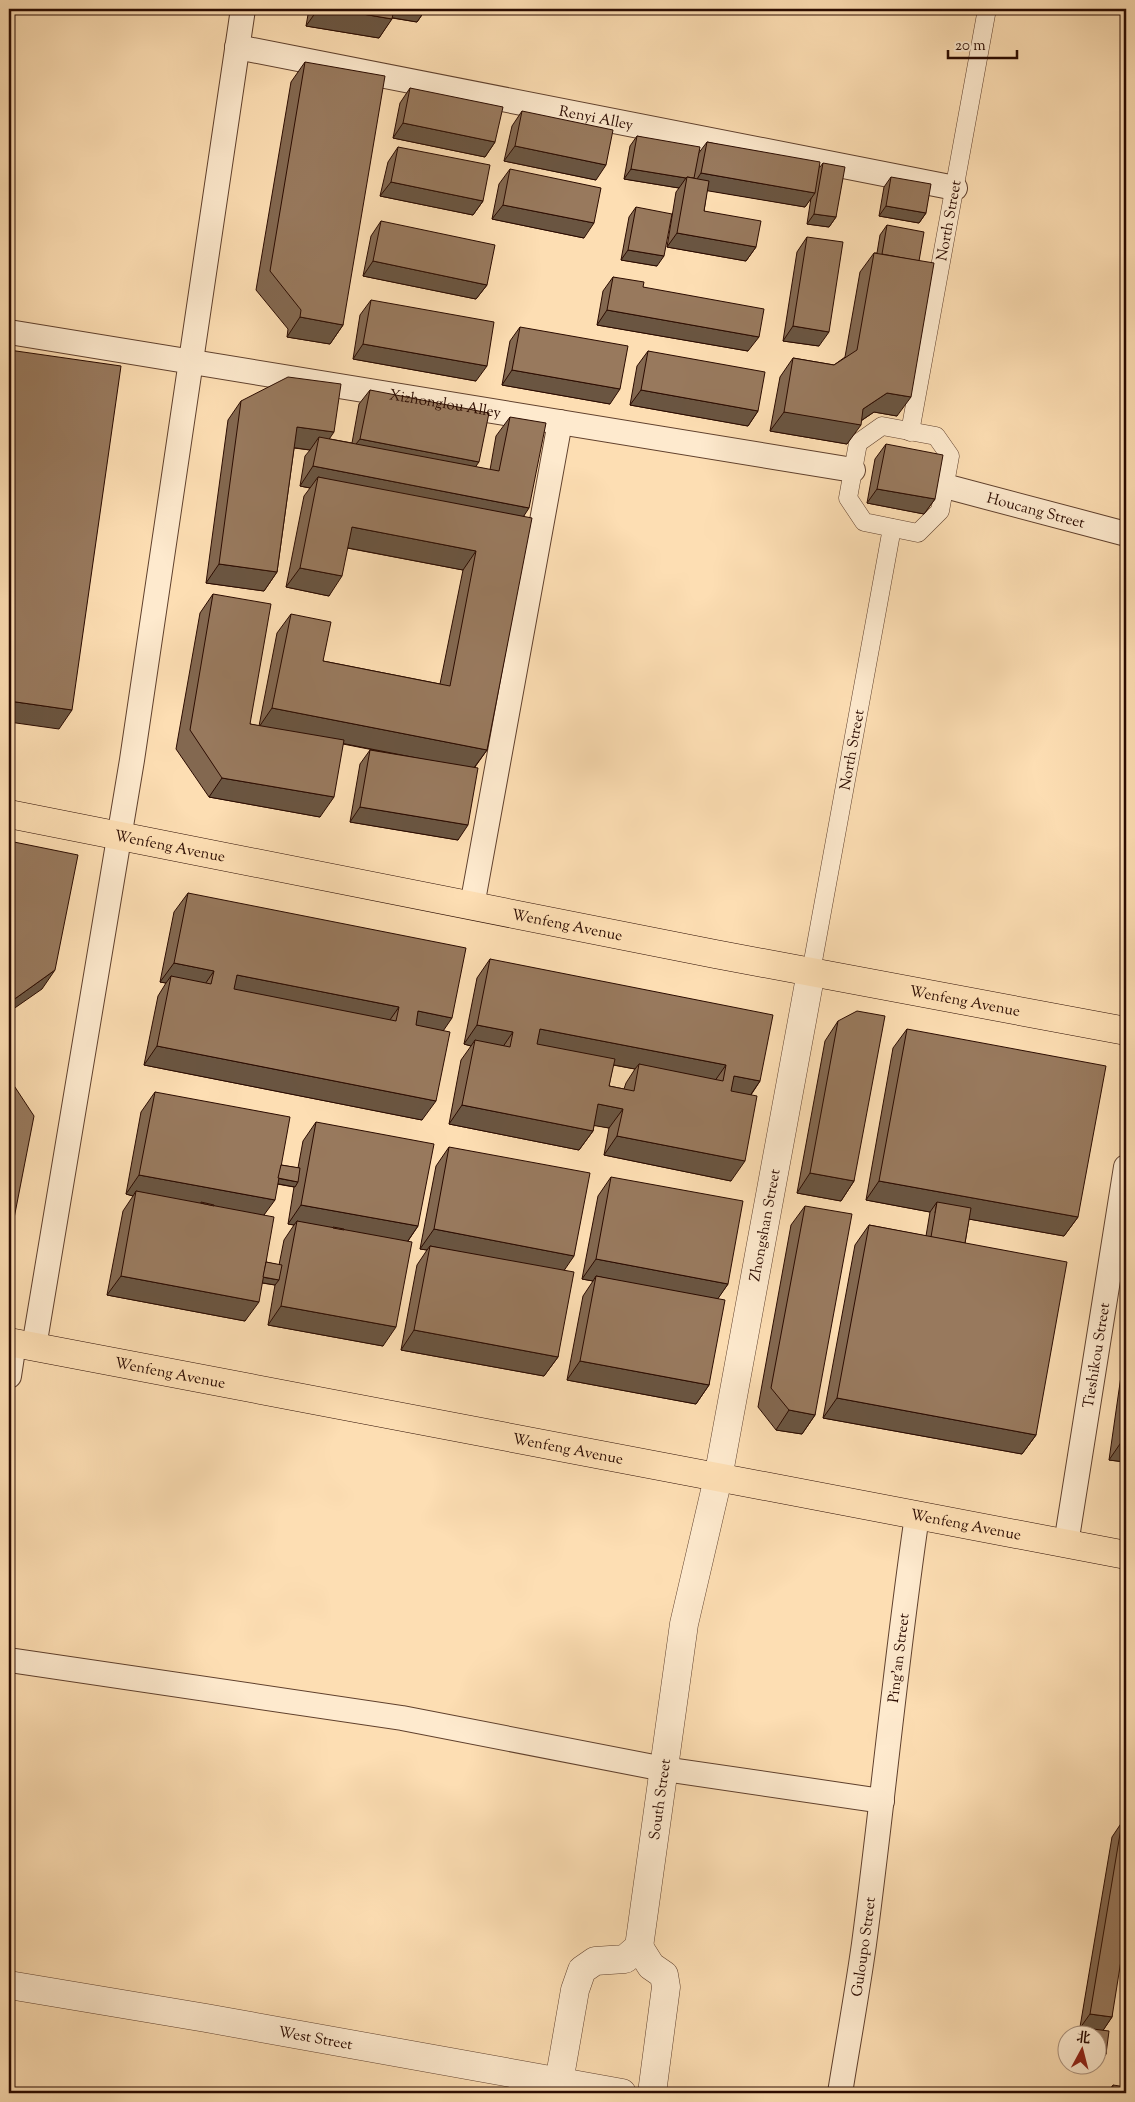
<svg xmlns="http://www.w3.org/2000/svg" width="1135" height="2102" viewBox="0 0 1135 2102" font-family="'Sorts Mill Goudy','Noto Serif SC',serif">
<style>
.lines{fill:none;stroke-linecap:round;stroke-linejoin:round}
.pedestrian-casing{stroke:#60402d;stroke-width:19}
.minor-casing{stroke:#60402d;stroke-width:26}
.tertiary-casing{stroke:#60402d;stroke-width:29}
.primary-casing{stroke:#2b0b00;stroke-width:29}
.pedestrian{stroke:#feeace;stroke-width:18}
.minor{stroke:#feeace;stroke-width:24}
.tertiary{stroke:#feeace;stroke-width:28}
.primary{stroke:#fddeb3;stroke-width:28}
.wall{fill:#836850;stroke:#2b0b00;fill-rule:evenodd}
.shaded-wall{fill:#6a5541;stroke:#2b0b00}
.building{fill:#98795d;stroke:#2b0b00;fill-rule:evenodd}
.labels{text-anchor:middle;stroke-width:4.5;stroke-linejoin:round;paint-order:stroke}
.street-label{font-size:15px;fill:#2b0b00;stroke:#feeace}
</style>
<rect width="100%" height="100%" fill="#fddeb3"/>
<filter id="stains"><feTurbulence type="fractalNoise" baseFrequency=".004" numOctaves="4"/><feColorMatrix values="0 0 0 0 .2 0 0 0 0 .09 0 0 0 0 .02 0 0 0 .5 -.17"/></filter>
<radialGradient id="worn" r=".72"><stop offset=".6" stop-color="#630" stop-opacity="0"/><stop offset="1" stop-color="#630" stop-opacity=".3"/></radialGradient>
<g class="lines">
<g class="pedestrian-casing">
<g id="pedestrian">
<path d="M882,426l54,10 14,20 -10,55 -22,22 -54,-11 -16,-24 10,-55z"/>
<path id="s1" d="M910,432l77,-423"/>
<path id="s2" d="M811,972l81,-444"/>
</g>
</g>
<g class="minor-casing">
<g id="minor">
<path id="s3" d="M237,47l718,141"/>
<path id="s4" d="M9,332l844,138"/>
<path id="s5" d="M945,486l181,48"/>
<path d="M472,906l88,-484"/>
<path d="M34,1347l98,-587 111,-751"/>
<path d="M9,1376l5,-33"/>
<path id="s6" d="M1066,1544l60,-377"/>
<path d="M9,1660l393,58 262,51 218,32"/>
<path id="s7" d="M840,2093c8,-50 17,-99 24,-149 19,-143 32,-286 53,-428"/>
</g>
</g>
<g class="tertiary-casing">
<g id="tertiary">
<path d="M639,1947l12,19 13,9 2,12 -14,106"/>
<path id="s8" d="M9,1985l197,33 416,75"/>
<path id="s9" d="M559,2082l16,-92 7,-20 13,-9 30,-2 14,-12 45,-323 34,-146 93,-506"/>
</g>
</g>
<g class="primary-casing">
<g id="primary">
<path id="s10" d="M9,814l706,140 411,77"/>
<path id="s11" d="M9,1342l1117,213"/>
</g>
</g>
<use href="#pedestrian" class="pedestrian"/>
<use href="#minor" class="minor"/>
<use href="#tertiary" class="tertiary"/>
<use href="#primary" class="primary"/>
</g>
<g class="wall">
<path d="M309,9h117l-9,13 -25,-4 -13,20 -73,-12z"/>
<path d="M305,62l38,263 -13,19 -43,-7 1,-8 -32,-39 35,-208z"/>
<path d="M410,88l85,54 -10,15 -92,-19 7,-35z"/>
<path d="M522,111l74,69 -92,-19 8,-35z"/>
<path d="M637,136l61,18 9,-12 113,25 3,-4 13,54 -7,10 -22,-3 4,-26 -6,9 -98,-17 -3,21 52,36 -10,14 -79,-14 9,-55 3,-4 -55,-9 6,-33z"/>
<path d="M398,147l85,54 -10,14 -93,-19 8,-34z"/>
<path d="M510,169l74,69 -92,-19 7,-35z"/>
<path d="M891,177l35,36 -7,10 -40,-7 5,-29z"/>
<path d="M636,207l21,59 -36,-6 8,-43z"/>
<path d="M381,221l106,64 -11,14 -113,-23 8,-40z"/>
<path d="M887,225l32,36 -22,155 -23,-4 -13,9 -14,23 -77,-13 10,-54 13,-19 41,7 11,-8 15,-85 14,-19h3l3,-18z"/>
<path d="M807,237l12,109 -36,-5 14,-89z"/>
<path d="M613,277l30,10 105,64 -151,-26 6,-34z"/>
<path d="M371,300l105,81 -123,-22 7,-44z"/>
<path d="M520,327l90,77 -108,-19 8,-44z"/>
<path d="M648,351l110,60 -10,15 -118,-21 7,-39z"/>
<path d="M370,390l106,77 14,3 6,-34 14,-19 14,99 -37,234 -12,17 -17,73 -108,-18 10,-58 10,-14 29,5 -56,-11 -23,73 -111,-20 -33,-48 24,-136 13,-19 37,130 9,2 18,-93 14,-19 32,47 117,23 23,-114 -116,-22 -18,48 -43,-9 18,-91 6,-8 -10,-2 5,-30 5,-6 -16,-2 -17,124 -13,19 -58,-8 22,-163 13,-19 89,38 22,4 7,-39z"/>
<path d="M886,444l49,55 -11,15 -57,-11 8,-44z"/>
<path d="M188,893l256,138 -22,89 -278,-55 14,-69 8,-13 -6,-1 14,-70z"/>
<path d="M490,959l270,122 -9,14 -20,86 -127,-26 5,-27 -15,-3 -1,6 -14,19 -130,-26 12,-64 10,-14 -7,-2 13,-66zM613,1065l22,4 -9,14 -2,6 -15,-3z"/>
<path d="M838,1021l16,160 -13,20 -44,-8 28,-152z"/>
<path d="M907,1029l171,188 -14,19 -95,-17 -4,24 71,192 -14,19 -199,-36 32,-173 14,-20 57,11 4,-24 -64,-12 27,-152z"/>
<path d="M155,1092l126,73 17,3 5,-27 13,-19 102,104 -10,15 -25,105 -115,-21 7,-40 -13,-2 -17,38 -138,-26 16,-84 10,-15 -7,-2 15,-82zM277,1184l17,3 -6,37 6,1 -10,15 -5,25 -13,-3 -2,-47z"/>
<path d="M449,1147l115,123 -6,87 -14,19 -143,-26 16,-85 10,-15 -7,-1 16,-83z"/>
<path d="M611,1177l117,107 -11,15 -8,86 -13,19 -129,-24 16,-84 10,-15 -11,-2 16,-83z"/>
<path d="M805,1206l10,209 -13,19 -26,-4 -18,-23 33,-182z"/>
<path d="M1126,1357v121h-3l2,-16 -16,-2 14,-98z"/>
<path d="M1122,1822l-10,195 -9,13 3,24 -7,10 -1,-30h-27l6,-7h3l32,-190z"/>
<path d="M1126,2007v31l-5,-1 4,-28z"/>
<path d="M1113,2085l13,8h-19z"/>
</g>
<g class="shaded-wall">
<path d="M318,9h15l59,10 -13,19 -73,-12z"/>
<path d="M388,9h38l-9,13 -35,-6z"/>
<path d="M403,123l92,19 -10,15 -92,-19z"/>
<path d="M515,146l91,19 -10,15 -92,-19z"/>
<path d="M631,169l55,9 -7,10 -55,-9z"/>
<path d="M701,173l114,20 -10,14 -114,-19z"/>
<path d="M391,182l92,19 -10,14 -93,-19z"/>
<path d="M503,205l91,18 -10,15 -92,-19z"/>
<path d="M886,206l40,7 -7,10 -40,-7z"/>
<path d="M814,214l22,3 -7,10 -22,-3z"/>
<path d="M677,233l79,14 -10,14 -79,-14z"/>
<path d="M628,250l36,6 -7,10 -36,-6z"/>
<path d="M373,261l114,24 -11,14 -113,-23z"/>
<path d="M607,310l152,27 -11,14 -151,-26z"/>
<path d="M300,317l43,8 -13,19 -43,-7z"/>
<path d="M793,326l36,6 -10,14 -36,-5z"/>
<path d="M363,344l124,22 -11,15 -123,-22z"/>
<path d="M512,370l108,19 -10,15 -108,-19z"/>
<path d="M641,390l117,21 -10,15 -118,-21z"/>
<path d="M887,393l24,4 -14,19 -23,-4 -18,12 5,1 -14,19 -77,-13 14,-19 79,-3z"/>
<path d="M297,427l37,5 -13,19 -2,-14 -9,13 -27,-4z"/>
<path d="M360,439l119,23 -11,15 -119,-24z"/>
<path d="M313,466l216,42 -13,20 -198,-51 -8,11 -10,-2z"/>
<path d="M877,489l58,10 -11,15 -57,-11z"/>
<path d="M352,527l124,24 -13,19 -125,-24z"/>
<path d="M219,564l58,8 -13,19 -58,-8z"/>
<path d="M300,568l42,8 -13,20 -43,-9z"/>
<path d="M9,701l63,9 -13,19 -50,-7z"/>
<path d="M272,708l215,42 -14,19 -214,-42z"/>
<path d="M222,778l112,19 -14,20 -111,-20z"/>
<path d="M360,807l108,18 -10,15 -108,-18z"/>
<path d="M174,963l40,8 -13,19 -30,-14 -5,7 -6,-1z"/>
<path d="M55,970l-13,19 -33,23v-9z"/>
<path d="M237,975l162,32 -14,20 -162,-33z"/>
<path d="M418,1011l34,7 -13,19 -34,-6z"/>
<path d="M477,1025l36,7 -13,19 -25,-11 -4,6 -7,-2z"/>
<path d="M540,1029l186,36 -14,20 -73,-21 -4,5 -109,-21z"/>
<path d="M157,1046l279,55 -14,19 -278,-55z"/>
<path d="M734,1076l26,5 -13,19 -26,-5z"/>
<path d="M598,1104l25,5 -14,19 -24,-4z"/>
<path d="M462,1105l131,26 -14,19 -130,-26z"/>
<path d="M617,1136l128,25 -14,20 -127,-26z"/>
<path d="M810,1173l44,8 -13,20 -44,-8z"/>
<path d="M139,1175l136,25 -14,19 -63,-12 -62,-16 -3,5 -7,-2z"/>
<path d="M271,1177l27,5 -3,5 -27,-5z"/>
<path d="M879,1181l199,36 -14,19 -129,-23 2,-11 -7,10 -64,-12z"/>
<path d="M301,1205l117,21 -13,19 -76,-13 -32,-11 -3,4 -6,-1z"/>
<path d="M434,1229l140,27 -13,19 -131,-29 -3,4 -7,-1z"/>
<path d="M596,1259l132,25 -13,19 -119,-27 -3,5 -11,-2z"/>
<path d="M121,1276l138,26 -14,19 -138,-26z"/>
<path d="M256,1276l23,4 -4,5 -23,-4z"/>
<path d="M281,1306l115,21 -13,19 -115,-21z"/>
<path d="M414,1330l144,27 -14,19 -143,-26z"/>
<path d="M580,1361l129,24 -13,19 -129,-24z"/>
<path d="M837,1398l199,37 -14,19 -199,-36z"/>
<path d="M789,1410l26,5 -13,19 -26,-4z"/>
<path d="M1122,1441l4,1v19l-1,1 -16,-2z"/>
<path d="M1126,1473v5h-3z"/>
<path d="M1090,2014l22,3 -10,15 -22,-4z"/>
<path d="M1126,2029v9l-5,-1z"/>
<path d="M1098,2053l8,1 -7,10h-1z"/>
</g>
<g class="building">
<path d="M333,9h61l-2,10z"/>
<path d="M305,62l80,14 -42,249 -43,-8 1,-7 -31,-39z"/>
<path d="M410,88l93,19 -8,35 -92,-19z"/>
<path d="M522,111l91,19 -7,35 -91,-19z"/>
<path d="M637,136l63,11 -6,31 -7,-1 -1,1 -55,-9z"/>
<path d="M707,142l113,20 -5,31 -114,-20z"/>
<path d="M398,147l92,18 -7,36 -92,-19z"/>
<path d="M823,163l22,4 -9,50 -22,-3z"/>
<path d="M510,169l91,19 -7,35 -91,-18z"/>
<path d="M687,177l22,4 -5,30 57,10 -5,26 -79,-14z"/>
<path d="M891,177l40,7 -5,29 -40,-7z"/>
<path d="M636,207l36,7 -8,42 -36,-6z"/>
<path d="M381,221l114,24 -8,40 -114,-24z"/>
<path d="M887,225l37,7 -5,29 -37,-7z"/>
<path d="M807,237l36,5 -14,90 -36,-6z"/>
<path d="M874,253l60,10 -23,134 -24,-4 -24,16 -2,16 -77,-13 9,-54 41,7 23,-15z"/>
<path d="M613,277l31,5 -1,5 121,22 -5,28 -152,-27z"/>
<path d="M371,300l123,22 -7,44 -124,-22z"/>
<path d="M520,327l108,19 -8,43 -108,-19z"/>
<path d="M9,350l112,16 -49,344 -63,-9z"/>
<path d="M648,351l117,21 -7,39 -117,-21z"/>
<path d="M288,377l53,7 -7,48 -37,-5 -20,145 -58,-8 22,-163z"/>
<path d="M370,390l119,23 -10,49 -119,-23z"/>
<path d="M510,417l36,6 -17,85 -216,-42 6,-29 180,34z"/>
<path d="M886,444l57,11 -8,44 -58,-10z"/>
<path d="M318,477l214,41 -45,232 -215,-42 19,-94 40,8 -8,39 127,25 26,-135 -124,-24 -10,49 -42,-8z"/>
<path d="M213,594l58,10 -21,120 94,16 -10,57 -112,-19 -32,-48z"/>
<path d="M370,750l108,18 -10,57 -108,-18z"/>
<path d="M9,841l69,14 -23,115 -46,33z"/>
<path d="M188,893l278,55 -14,70 -34,-7 -2,14 34,7 -14,69 -279,-55 14,-70 40,8 3,-13 -40,-8zM237,975l162,32 -3,14 -162,-32z"/>
<path d="M490,959l283,56 -13,66 -26,-5 -3,15 26,5 -12,65 -128,-25 6,-27 -25,-5 -5,27 -131,-26 13,-65 35,7 3,-15 -36,-7zM540,1029l186,36 -3,16 -84,-17 -5,27 -25,-5 6,-27 -78,-15z"/>
<path d="M857,1011l28,5 -31,165 -44,-8 28,-152z"/>
<path d="M907,1029l199,37 -28,151 -199,-36z"/>
<path d="M9,1078l25,38 -25,128z"/>
<path d="M155,1092l135,25 -15,83 -136,-25z"/>
<path d="M316,1122l118,22 -16,82 -117,-21z"/>
<path d="M449,1147l141,26 -16,83 -140,-27z"/>
<path d="M281,1165l19,3 -2,14 -20,-4z"/>
<path d="M611,1177l132,24 -15,83 -132,-25z"/>
<path d="M136,1191l138,26 -15,85 -138,-26z"/>
<path d="M201,1202l13,3v1l-13,-3z"/>
<path d="M937,1202l34,6 -6,35 -34,-6z"/>
<path d="M805,1206l47,8 -37,201 -26,-5 -18,-22z"/>
<path d="M297,1221l115,21 -16,85 -115,-21z"/>
<path d="M869,1225l198,37 -31,173 -199,-37z"/>
<path d="M333,1227l11,2v1l-11,-2z"/>
<path d="M430,1246l144,26 -16,85 -144,-27z"/>
<path d="M266,1262l16,3 -3,15 -16,-3z"/>
<path d="M596,1276l129,24 -16,85 -129,-24z"/>
<path d="M1126,1413v29l-4,-1z"/>
<path d="M1122,1822l4,1v106l-14,88 -22,-3z"/>
<path d="M1077,2027l32,4 -3,23 -8,-1v-19h-22z"/>
<path d="M1113,2085l13,2v6h-14z"/>
</g>
<g class="labels">
<g class="street-label">
<text dy="5" stroke="none"><textPath href="#s3" startOffset="366">Renyi Alley</textPath></text>
<text dy="5" stroke="none"><textPath href="#s1" startOffset="215">North Street</textPath></text>
<text dy="5" stroke="none"><textPath href="#s4" startOffset="442">Xizhonglou Alley</textPath></text>
<text dy="5" stroke="none"><textPath href="#s5" startOffset="94">Houcang Street</textPath></text>
<text dy="5" stroke="none"><textPath href="#s2" startOffset="226">North Street</textPath></text>
<text dy="5" stroke="none"><textPath href="#s10" startOffset="164">Wenfeng Avenue</textPath></text>
<text dy="5" stroke="none"><textPath href="#s10" startOffset="569">Wenfeng Avenue</textPath></text>
<text dy="5" stroke="none"><textPath href="#s10" startOffset="974">Wenfeng Avenue</textPath></text>
<text dy="5" stroke="none"><textPath href="#s9" startOffset="912">Zhongshan Street</textPath></text>
<text dy="5" stroke="none"><textPath href="#s6" startOffset="191">Tieshikou Street</textPath></text>
<text dy="5" stroke="none"><textPath href="#s11" startOffset="164">Wenfeng Avenue</textPath></text>
<text dy="5" stroke="none"><textPath href="#s11" startOffset="569">Wenfeng Avenue</textPath></text>
<text dy="5" stroke="none"><textPath href="#s11" startOffset="974">Wenfeng Avenue</textPath></text>
<text dy="5" stroke="none"><textPath href="#s7" startOffset="439">Ping'an Street</textPath></text>
<text dy="5" stroke="none"><textPath href="#s9" startOffset="328">South Street</textPath></text>
<text dy="5" stroke="none"><textPath href="#s7" startOffset="148">Guloupo Street</textPath></text>
<text dy="5" stroke="none"><textPath href="#s8" startOffset="311">West Street</textPath></text>
</g>
</g>
<rect width="1135" height="2102" fill="none" stroke="#fddeb3" stroke-width="30"/>
<rect x="10" y="10" width="1115" height="2082" fill="none" stroke="#2b0b00" stroke-width="2.5"/>
<rect x="15" y="15" width="1105" height="2072" fill="none" stroke="#2b0b00"/>
<g transform="translate(1082 2050) rotate(7)"><circle r="24" fill="#feeace" stroke="#aa917c"/>
<path d="M0-4L9 19L0 12L-9 19Z" fill="#8f2418"/>
<text y="-8" font-size="14" font-weight="bold" text-anchor="middle" fill="#2b0b00">北</text>
</g>
<path d="M948 50v8h69v-8" fill="none" stroke="#2b0b00" stroke-width="2.5"/>
<text x="955" y="50" font-size="15" fill="#2b0b00" stroke="#feeace" stroke-width="4" paint-order="stroke">20 m</text>
<rect width="100%" height="100%" filter="url(#stains)"/>
<rect width="100%" height="100%" fill="url(#worn)"/>
</svg>
